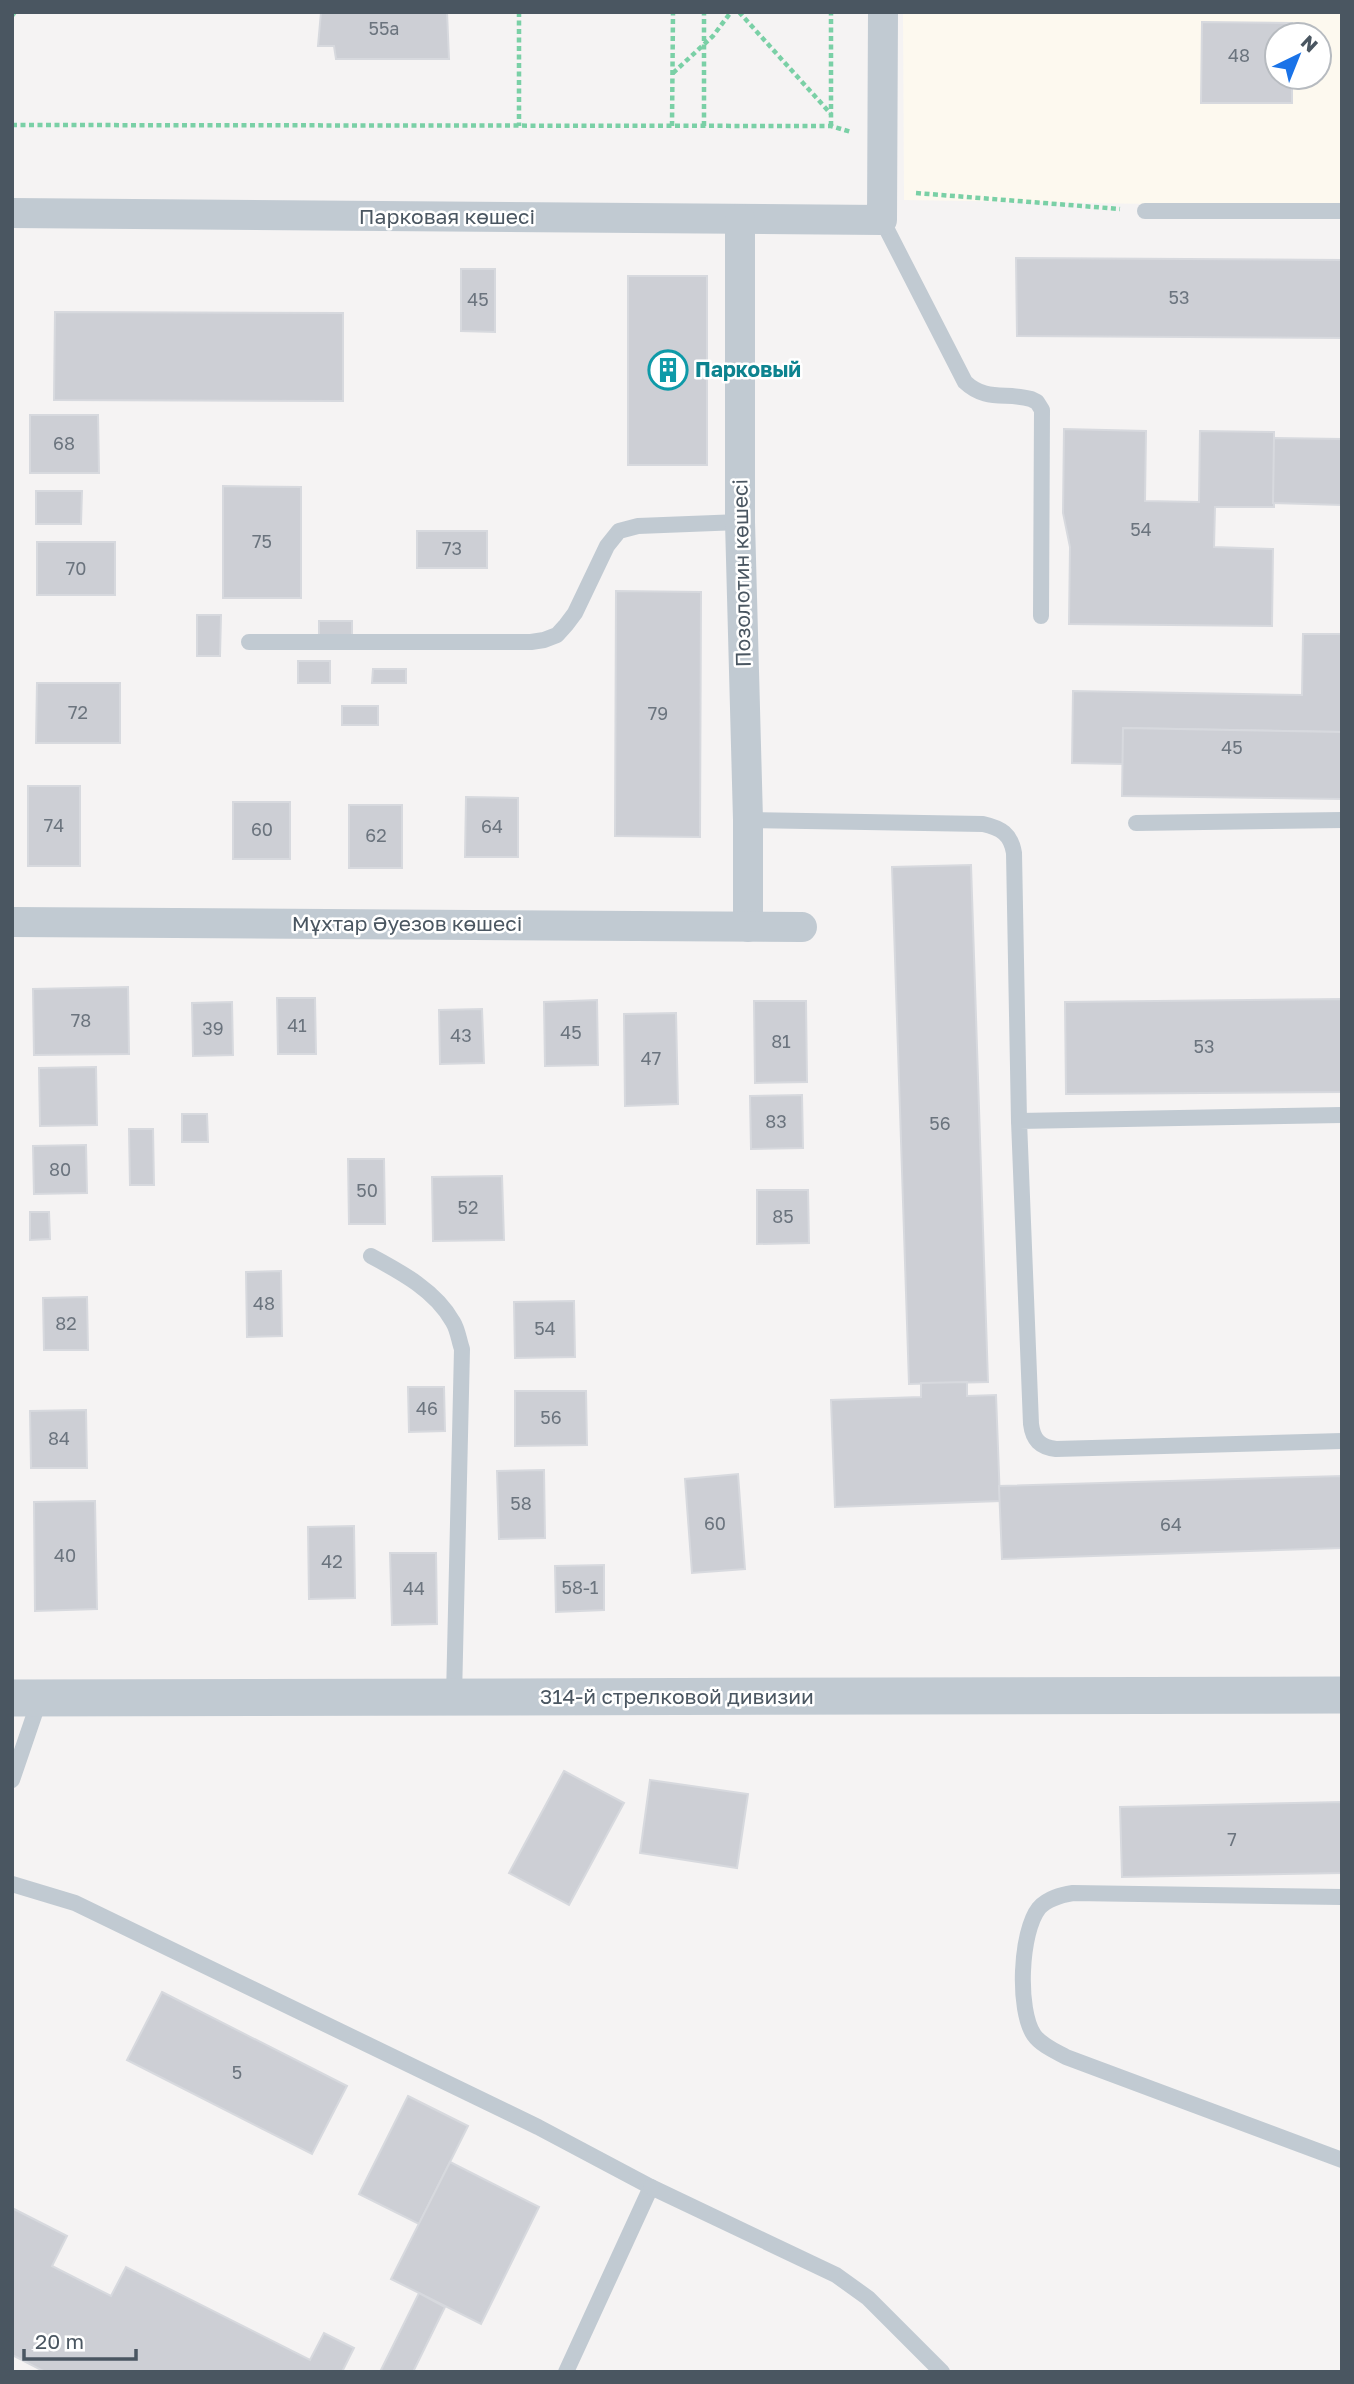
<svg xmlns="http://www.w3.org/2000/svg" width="1354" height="2384" viewBox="0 0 1354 2384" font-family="'Golos Text',sans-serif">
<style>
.commercial{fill:#fdf9ef;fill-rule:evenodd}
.building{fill:#cdcfd5;stroke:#d7d9de;stroke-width:2}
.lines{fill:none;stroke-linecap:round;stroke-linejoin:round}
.path{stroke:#7ad0a6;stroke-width:4.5;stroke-dasharray:5 3.5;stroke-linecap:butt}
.service{stroke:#c1cad2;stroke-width:16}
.minor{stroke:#c1cad2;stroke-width:30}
.tertiary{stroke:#c1cad2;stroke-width:37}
.labels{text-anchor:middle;stroke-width:5;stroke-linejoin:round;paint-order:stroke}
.number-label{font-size:18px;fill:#6b747e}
.street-label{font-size:21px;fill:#4a5661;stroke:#fff}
.culture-label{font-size:21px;font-weight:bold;fill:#0d838f;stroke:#fff;text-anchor:start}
</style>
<rect width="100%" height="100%" fill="#f5f3f3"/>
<path class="commercial" d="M903,12h439v195l-438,-7zM1277,35h42v42h-42z"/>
<g class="building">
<path d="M321,12h126l2,47h-113l-2,-13h-16z"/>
<path d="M1202,22l90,1v12h-15v42h15v26h-91z"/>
<path d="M1016,258l326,2v78l-325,-2z"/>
<path d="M461,269h34v63l-34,-1z"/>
<rect x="628" y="276" width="79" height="189"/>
<path d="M55,312l288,1v88l-289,-1z"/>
<path d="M30,415h68l1,58h-69z"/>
<path d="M1064,429l82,2 -1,70 54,1 1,-71 74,1v75h-59l-1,40 59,2 -1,77 -203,-2 1,-77 -7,-34z"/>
<path d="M1274,438l68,1v66l-69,-2z"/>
<path d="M223,486l78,1v111h-78z"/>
<path d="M36,491h46l-1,33h-45z"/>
<rect x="417" y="531" width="70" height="37"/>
<rect x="37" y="542" width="78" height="53"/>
<path d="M616,591l85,1 -1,245 -85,-1z"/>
<path d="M197,615h24l-1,41h-23z"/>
<rect x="319" y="621" width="33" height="17"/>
<path d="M1303,634h39v98l-219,-4v36l-51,-1 1,-72 229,4z"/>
<rect x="298" y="661" width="32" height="22"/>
<path d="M373,669h33v14h-34z"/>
<path d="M37,683h83v60h-84z"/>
<rect x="342" y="706" width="36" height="19"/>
<path d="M1123,728l219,4v67l-220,-3z"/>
<rect x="28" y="786" width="52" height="80"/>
<path d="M466,797l52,1v59h-53z"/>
<rect x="233" y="802" width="57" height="57"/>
<rect x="349" y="805" width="53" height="63"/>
<path d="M971,865l17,517 -79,2 -17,-517z"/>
<path d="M128,987l1,67 -95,1 -1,-66z"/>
<path d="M277,998h38l1,56h-38z"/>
<path d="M1342,999v93l-276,2 -1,-92z"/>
<path d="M597,1000l1,65 -53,1 -1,-64z"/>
<path d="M754,1001h52l1,81 -52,1z"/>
<path d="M232,1002l1,53 -40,1 -1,-53z"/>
<path d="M482,1009l2,54 -44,1 -1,-54z"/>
<path d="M676,1013l2,91 -53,2 -1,-92z"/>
<path d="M96,1067l1,58 -57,1 -1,-58z"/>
<path d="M802,1095l1,53 -52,1 -1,-53z"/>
<path d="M182,1114h25l1,28h-26z"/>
<path d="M129,1129h24l1,56h-24z"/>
<path d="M86,1145l1,48 -53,1 -1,-48z"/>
<path d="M348,1159h36l1,65h-36z"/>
<path d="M502,1176l2,64 -71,1 -1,-64z"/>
<path d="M757,1190h51l1,53 -52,1z"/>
<path d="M30,1212h19l1,27 -20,1z"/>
<path d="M281,1271l1,65 -35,1 -1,-65z"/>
<path d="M87,1297l1,53h-44l-1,-52z"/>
<path d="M574,1301l1,56 -60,1 -1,-56z"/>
<path d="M967,1382v14l29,-1 4,106 -165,6 -4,-107 90,-3v-14z"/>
<path d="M408,1387h36l1,44 -36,1z"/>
<path d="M515,1391h71l1,54 -72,1z"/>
<path d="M86,1410l1,58h-56l-1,-57z"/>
<path d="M544,1470l1,68 -46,1 -2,-68z"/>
<path d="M738,1474l7,95 -53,4 -7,-94z"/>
<path d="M1342,1476v72l-340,11 -3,-73z"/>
<path d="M95,1501l2,108 -62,2 -1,-109z"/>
<path d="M354,1526l1,72 -46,1 -1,-72z"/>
<path d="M390,1553h46l1,71 -45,1z"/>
<path d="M604,1565v45l-48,2 -1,-46z"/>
<path d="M564,1771l60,32 -55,102 -60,-32z"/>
<path d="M650,1780l98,14 -11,74 -97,-15z"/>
<path d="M1342,1802v71l-220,4 -2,-70z"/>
<path d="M162,1992l185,94 -35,68 -185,-94z"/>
<path d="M408,2096l60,30 -49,98 -60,-30z"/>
<path d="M450,2162l89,45 -58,117 -90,-45z"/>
<path d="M12,2208l55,28 -15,30 59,30 15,-29 184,93 14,-27 30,15 -12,24h-297l-33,-17z"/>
<path d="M419,2293l26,14 -32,65h-33z"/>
</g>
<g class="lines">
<g class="path">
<path d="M519,12v114"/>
<path d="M739,12l92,102"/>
<path d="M12,16l3,-4"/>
<path d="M673,73l40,-37 18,-24"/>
<path d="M12,125l819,1 20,6"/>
<path d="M672,126l1,-114"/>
<path d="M704,126v-114"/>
<path d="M831,126v-114"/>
<path d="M916,193l204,16"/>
</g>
<g class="service">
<path d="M1145,211h197"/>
<path d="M882,220l83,162c21,20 41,10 66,17l6,3 5,8 -1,206"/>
<path d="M249,642h282l13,-2 13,-5 9,-10 9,-12 32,-67 12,-15 19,-5 102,-4"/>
<path d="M748,820l235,4c18,4 28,10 31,29l5,268"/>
<path d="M1136,823l206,-3"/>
<path d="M1342,1115l-323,6 12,303c2,16 9,23 25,25l286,-8"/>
<path d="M371,1256c30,16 65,35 82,66 5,8 6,19 9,27l-8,348"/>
<path d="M12,1780l28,-82"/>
<path d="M12,1884l63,19 463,224 113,60 -85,185"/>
<path d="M1342,1897l-269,-4c-12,2 -25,5 -34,15 -19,24 -22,102 -5,127 7,10 21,16 32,22l276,103"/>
<path d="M651,2187l185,88 32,23 74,74"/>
</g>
<g class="minor">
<path d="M12,213l870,7 1,-208"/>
<path d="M740,219v303l8,298v107"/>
<path d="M12,922l790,5"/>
</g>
<path class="tertiary" d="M12,1698l1330,-3"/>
</g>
<defs>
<g id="building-ring" transform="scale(2.0125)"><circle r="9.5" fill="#fff" stroke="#0f9aa8" stroke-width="1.5"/><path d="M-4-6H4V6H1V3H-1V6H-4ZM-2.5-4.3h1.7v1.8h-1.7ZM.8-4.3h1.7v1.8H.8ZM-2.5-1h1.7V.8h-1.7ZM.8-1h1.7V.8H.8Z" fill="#0f9aa8"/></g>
</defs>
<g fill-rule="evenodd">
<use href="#building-ring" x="668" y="370"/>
</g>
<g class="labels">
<g class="number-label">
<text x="384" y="35">55а</text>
<text x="1239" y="62">48</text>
<text x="1179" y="304">53</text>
<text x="478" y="306">45</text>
<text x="64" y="450">68</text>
<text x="1141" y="536">54</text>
<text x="262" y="548">75</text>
<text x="452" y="555">73</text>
<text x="76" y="575">70</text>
<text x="78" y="719">72</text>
<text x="658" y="720">79</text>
<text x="1232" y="754">45</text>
<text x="54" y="832">74</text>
<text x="492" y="833">64</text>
<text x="262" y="836">60</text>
<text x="376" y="842">62</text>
<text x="81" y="1027">78</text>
<text x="297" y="1032">41</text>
<text x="213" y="1035">39</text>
<text x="571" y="1039">45</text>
<text x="461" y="1042">43</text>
<text x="781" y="1048">81</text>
<text x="1204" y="1053">53</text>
<text x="651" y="1065">47</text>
<text x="776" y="1128">83</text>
<text x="940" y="1130">56</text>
<text x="60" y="1176">80</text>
<text x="367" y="1197">50</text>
<text x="468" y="1214">52</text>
<text x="783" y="1223">85</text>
<text x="264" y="1310">48</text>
<text x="66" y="1330">82</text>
<text x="545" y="1335">54</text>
<text x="427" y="1415">46</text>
<text x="551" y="1424">56</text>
<text x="59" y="1445">84</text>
<text x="521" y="1510">58</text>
<text x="715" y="1530">60</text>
<text x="1171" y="1531">64</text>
<text x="65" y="1562">40</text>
<text x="332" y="1568">42</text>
<text x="580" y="1594">58-1</text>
<text x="414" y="1595">44</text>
<text x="1232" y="1846">7</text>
<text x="237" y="2079">5</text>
</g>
<g class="street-label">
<text x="447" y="224">Парковая көшесі</text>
<text transform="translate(742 573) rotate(-91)" y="7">Позолотин көшесі</text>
<text x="407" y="931">Мұхтар Әуезов көшесі</text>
<text x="677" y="1704">314-й стрелковой дивизии</text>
</g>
<g class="culture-label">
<text x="695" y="377">Парковый</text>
</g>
</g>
<rect width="1354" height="2384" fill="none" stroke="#4a5661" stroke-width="28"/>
<g transform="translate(1298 56) rotate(43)"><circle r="33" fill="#ffffff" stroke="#b7bbc0" stroke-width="2"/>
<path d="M0-5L12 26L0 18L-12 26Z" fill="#1a73e8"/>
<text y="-10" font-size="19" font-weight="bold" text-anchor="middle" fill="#4a5661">N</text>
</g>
<path d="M24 2349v10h112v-10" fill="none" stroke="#4a5661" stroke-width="3.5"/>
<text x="35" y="2349" font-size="21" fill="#4a5661" stroke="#ffffff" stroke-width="5" paint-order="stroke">20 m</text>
</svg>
